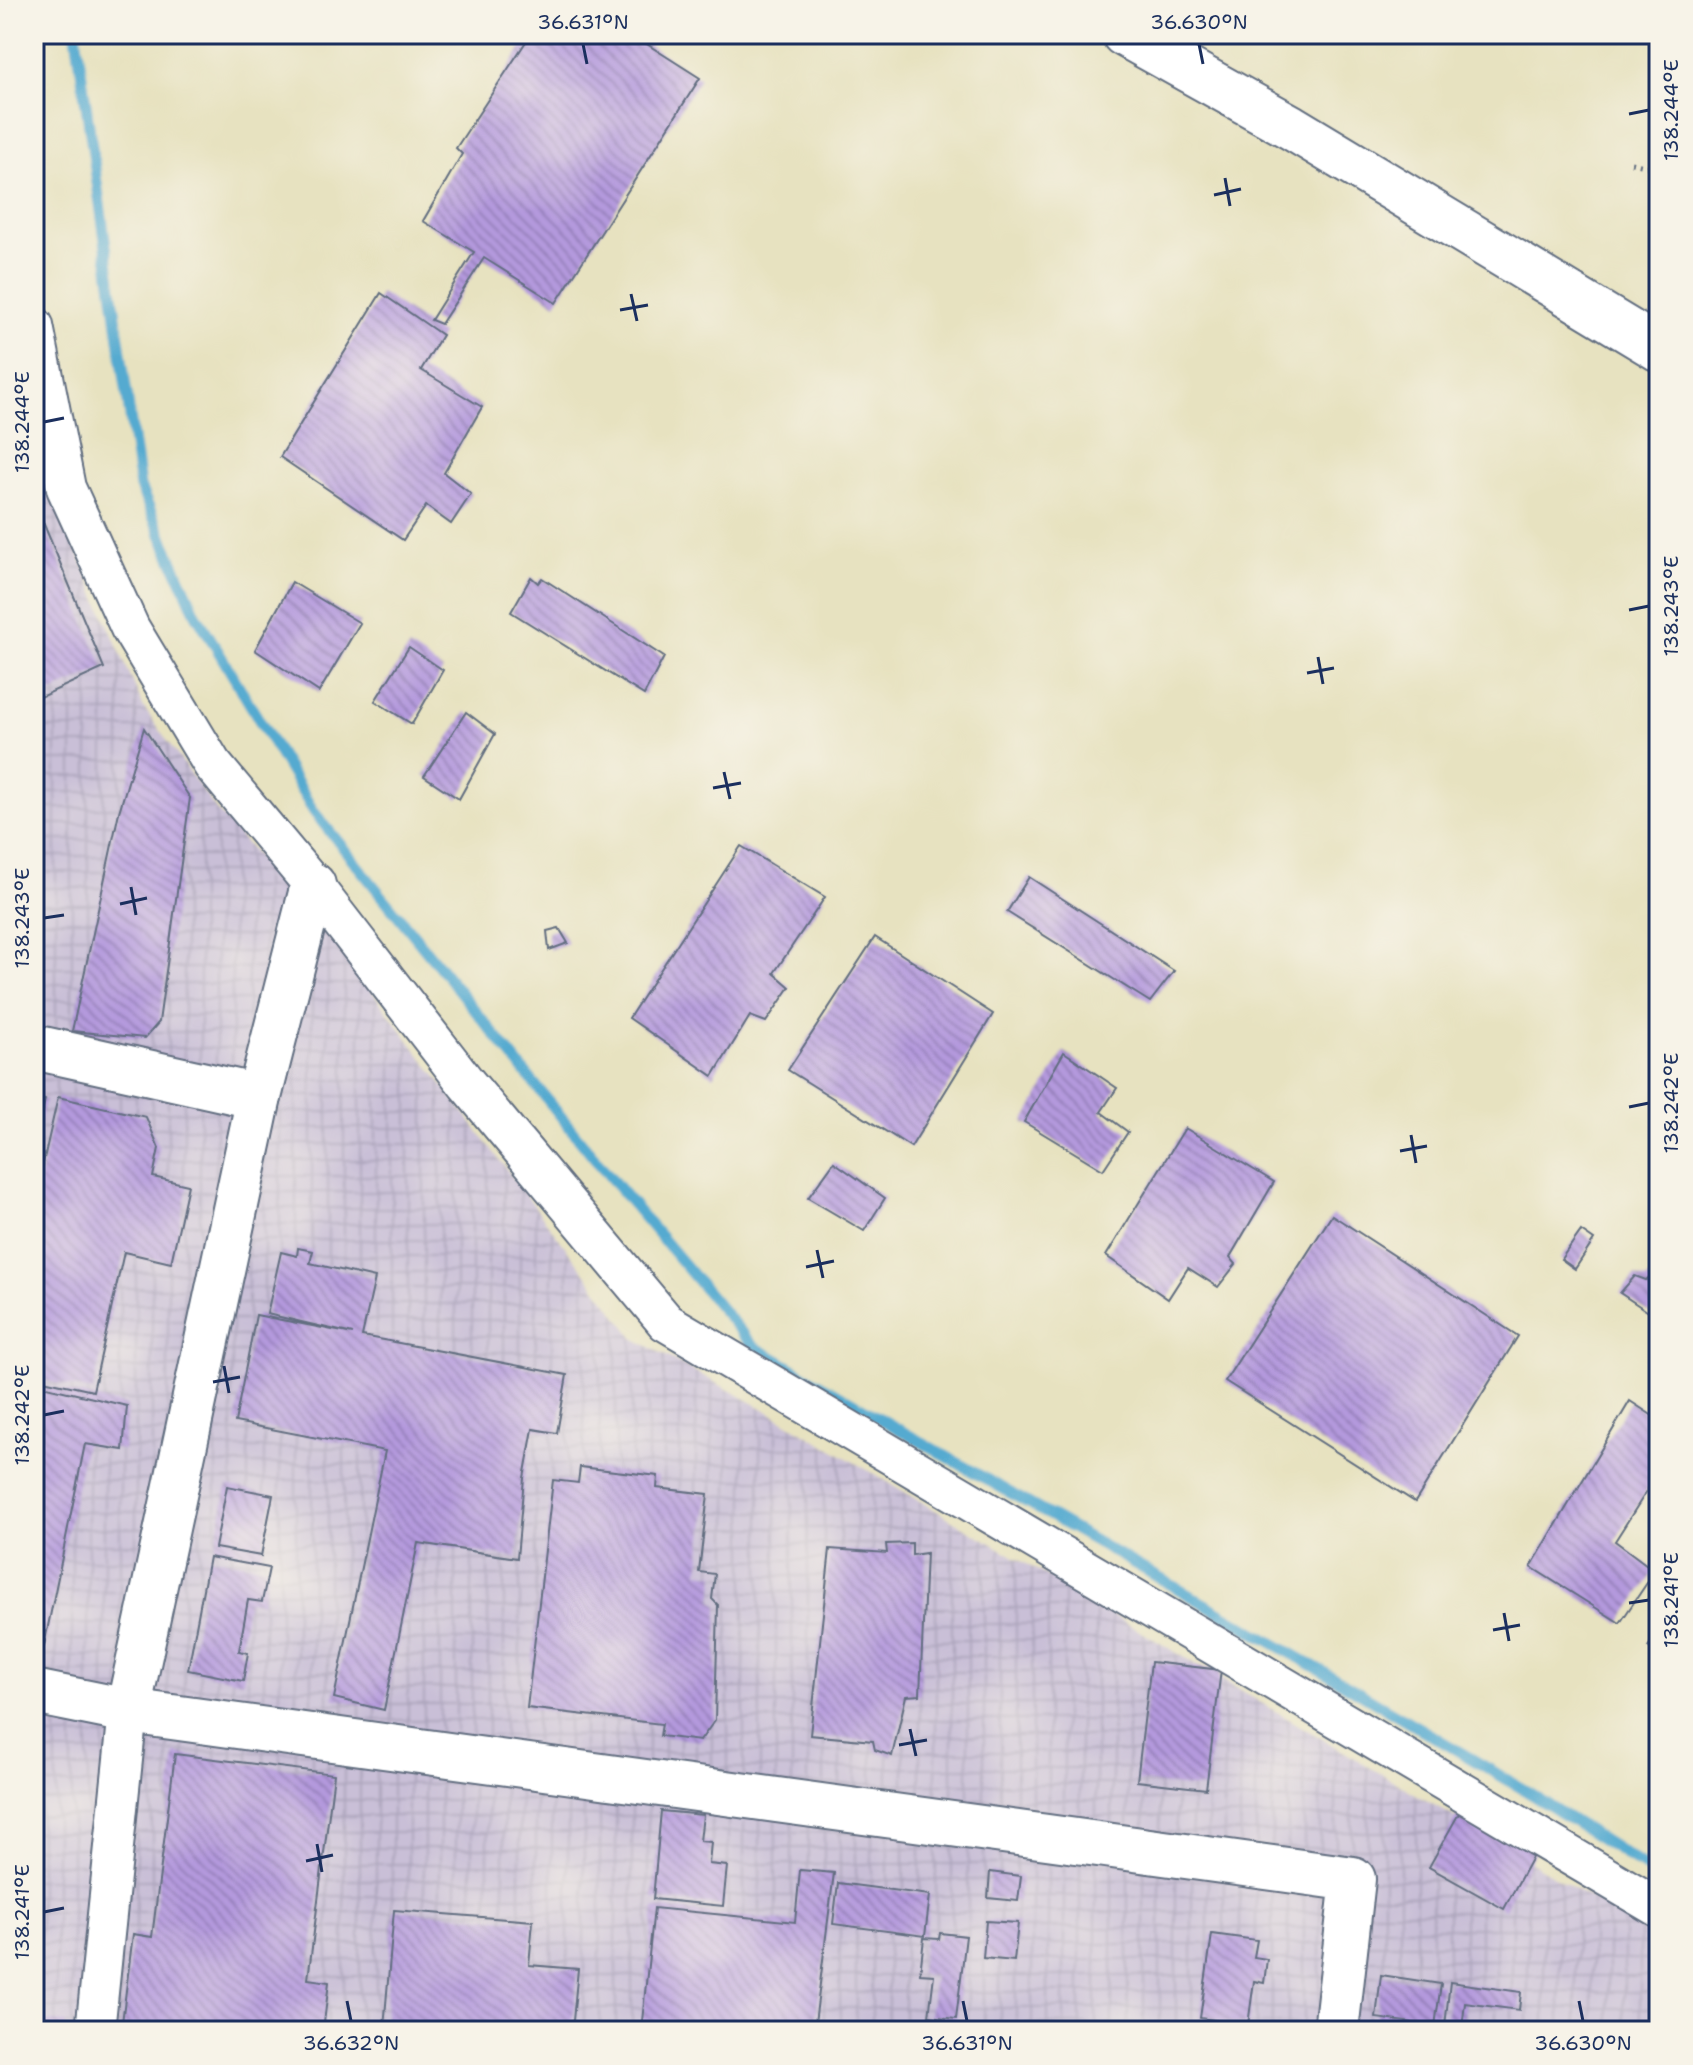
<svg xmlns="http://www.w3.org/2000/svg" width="1693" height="2065" viewBox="0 0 1693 2065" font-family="'Shantell Sans',sans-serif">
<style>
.industrial{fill:url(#industrial-grid)}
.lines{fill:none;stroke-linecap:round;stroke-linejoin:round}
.stream{stroke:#54aad0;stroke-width:11}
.building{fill:url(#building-back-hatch)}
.minor-casing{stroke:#626e80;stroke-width:42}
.tertiary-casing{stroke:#626e80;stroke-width:48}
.path{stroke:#626e80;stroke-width:5;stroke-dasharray:2 6;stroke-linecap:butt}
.minor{stroke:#fff;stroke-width:38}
.tertiary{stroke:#fff;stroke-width:44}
.ticks{fill:none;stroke:#1b2f5e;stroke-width:3}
.neatline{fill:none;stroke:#1b2f5e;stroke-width:3}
.ticks-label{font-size:20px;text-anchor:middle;fill:#1b2f5e}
</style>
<defs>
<pattern id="industrial-grid" width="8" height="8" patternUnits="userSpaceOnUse" patternTransform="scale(2)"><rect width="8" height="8" fill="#c9bfd7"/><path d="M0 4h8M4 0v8" fill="none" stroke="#aca4bb"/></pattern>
<pattern id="building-back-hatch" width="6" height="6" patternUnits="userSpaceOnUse" patternTransform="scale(2)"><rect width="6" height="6" fill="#b499dd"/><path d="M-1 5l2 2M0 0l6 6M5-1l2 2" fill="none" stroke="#927db6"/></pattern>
</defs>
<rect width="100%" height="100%" fill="#f7f3e8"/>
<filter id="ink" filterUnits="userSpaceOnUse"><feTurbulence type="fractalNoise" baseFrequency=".0125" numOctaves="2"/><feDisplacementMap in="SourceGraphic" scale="16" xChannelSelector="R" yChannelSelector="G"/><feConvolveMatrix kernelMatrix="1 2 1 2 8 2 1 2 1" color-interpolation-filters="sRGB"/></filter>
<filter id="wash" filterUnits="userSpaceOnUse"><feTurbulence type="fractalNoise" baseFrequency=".006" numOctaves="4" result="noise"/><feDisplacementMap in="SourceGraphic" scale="32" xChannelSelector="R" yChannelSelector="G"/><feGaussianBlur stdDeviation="1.8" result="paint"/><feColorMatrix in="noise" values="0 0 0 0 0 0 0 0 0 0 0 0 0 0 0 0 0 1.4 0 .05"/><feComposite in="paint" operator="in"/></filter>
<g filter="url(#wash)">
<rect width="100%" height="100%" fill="#e7e2c0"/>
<path class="industrial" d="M34,440l13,41 97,227 73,103 120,134 298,394 131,71 893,528v93h-1625z"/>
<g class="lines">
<path class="stream" d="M76,34l64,453 56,127 118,198 305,376 134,158 578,330 197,116 131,84"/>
</g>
<g id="blocks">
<g class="building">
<path d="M531,34h100l69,44 -144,225 -72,-45 -43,66 -10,-4 43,-68 -51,-31 39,-67 -6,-6z"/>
<path d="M381,293l61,42 -21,35 61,37 -38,66 27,21 -20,30 -25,-18 -23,34 -123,-83z"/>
<path d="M40,515l64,153 -70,32v-183z"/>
<path d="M531,577l7,6 4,-5 122,79 -20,38 -133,-83z"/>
<path d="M292,582l68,41 -41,69 -64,-42z"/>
<path d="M409,647l34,23 -31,54 -37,-23z"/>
<path d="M466,712l29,22 -36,65 -35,-23z"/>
<path d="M144,728l46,70 -31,224 -14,16 -73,-7 47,-219z"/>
<path d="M741,846l84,51 -51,76 16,14 -24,35 -16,-6 -37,60 -84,-58z"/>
<path d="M1029,877l145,94 -24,31 -143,-90z"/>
<path d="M559,928l9,15 -19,7 -2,-19z"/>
<path d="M875,937l118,77 -82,133 -123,-77z"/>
<path d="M1064,1052l53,36 -16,24 27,20 -25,38 -79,-48z"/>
<path d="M58,1097l88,20 13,31 -6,29 35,8 -17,78 -47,-11 -31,139 -59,-13v-175z"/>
<path d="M34,1098l11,2 -10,43h-1z"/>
<path d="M1185,1128l89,54 -44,75 6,7 -18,23 -30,-19 -20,31 -62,-43z"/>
<path d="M834,1162l51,36 -21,33 -56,-33z"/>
<path d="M1332,1215l186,121 -103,166 -190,-121z"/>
<path d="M1581,1231l13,9 -19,29 -14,-10z"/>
<path d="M298,1248l15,3 -3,12 65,15 -13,58 205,39 -10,58 -24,-4 -9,49 -7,80 -99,-15 -34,167 -50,-12 51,-247 -150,-29 21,-107 97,19 -86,-20 14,-62 16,4z"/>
<path d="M1652,1275l7,6v20l-9,12 -30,-20 15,-17 11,4z"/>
<path d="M34,1384l93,22 -4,44 -38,-6 -41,202 -10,-2z"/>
<path d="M1630,1401l29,19v52l-44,69 40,30 -35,52 -89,-56z"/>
<path d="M580,1467l78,9 -1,12 51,6 -9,78 16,2 -3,25 6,6 -3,115 -15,21 -40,-5 2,-12 -135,-16 26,-228 25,3z"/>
<path d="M227,1486l46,9 -12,61 -46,-8z"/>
<path d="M912,1543v12l14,-2 -6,142 -14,1 -14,60 -17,-6 -2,-9 -63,-6 20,-186 57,4 -1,-9z"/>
<path d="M209,1557l60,11 -7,34 -14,-2 -9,51 9,2 -5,28 -55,-11z"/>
<path d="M1659,1630v24l-11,-7z"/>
<path d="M1151,1662l70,8 -15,119 -69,-8z"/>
<path d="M175,1754l159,20 -26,205 21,3 -6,49h-202l12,-97 19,3z"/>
<path d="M1463,1806l74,42 -33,61 -75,-42z"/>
<path d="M661,1811l42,4 -3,26 11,1 -2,22 18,2 -4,40 -70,-7z"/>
<path d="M800,1870l34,3 -20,158h-173l13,-123 141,14z"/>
<path d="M990,1872l31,4 -3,25 -30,-3z"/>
<path d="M838,1883l92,12 -5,41 -92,-12z"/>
<path d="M394,1910l139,11 -4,44 49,4 -6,62 -188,-3z"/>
<path d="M986,1921l32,2 -4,38 -31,-3z"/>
<path d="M940,1933l26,3 -10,83 -27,-3 5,-41 -14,-1 4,-36 15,1z"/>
<path d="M1212,1934l45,6 -3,17 13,2 -3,24 -10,-2 -6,44 -48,-7z"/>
<path d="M1381,1975l60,9 -6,42 -59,-8z"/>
<path d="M1450,1982l71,10 -2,18 -54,-7 -3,25 -17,-2z"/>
<path d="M34,2021l32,2 -1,8h-31z"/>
<path d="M1196,2024l36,5 -1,2h-36z"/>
</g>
</g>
</g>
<g filter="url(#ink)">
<use href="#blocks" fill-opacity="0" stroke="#626e80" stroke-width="2"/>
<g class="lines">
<g class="minor-casing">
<g id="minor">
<path d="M34,326l32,162 64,140 82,136 101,121 154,199 199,238 993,586"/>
<path d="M95,2031l33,-320"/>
</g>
</g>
<g class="tertiary-casing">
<g id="tertiary">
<path d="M1124,34l167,93 368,222"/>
<path d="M313,885l-54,212 -131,614 1225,168 -17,152"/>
<path d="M34,1047l225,50"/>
<path d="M34,1692l94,19"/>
</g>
</g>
<path class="path" d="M1631,163l28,6"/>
<use href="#minor" class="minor"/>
<use href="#tertiary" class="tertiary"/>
</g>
</g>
<path class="ticks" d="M583,44l4,20M1199,44l4,20M1629,114l20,-4M1225,178l5,28M1214,195l27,-6M631,294l6,27M620,310l28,-5M44,422l20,-4M1629,610l20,-4M1318,657l5,27M1307,673l27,-5M724,772l6,27M713,788l28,-5M131,887l5,28M120,904l27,-6M44,918l20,-3M1629,1107l20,-4M1411,1135l5,28M1400,1151l27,-5M817,1250l6,28M806,1267l28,-6M224,1366l5,27M213,1382l27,-5M44,1415l20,-4M1629,1603l20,-3M1504,1613l5,28M1493,1630l27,-5M910,1729l6,27M899,1745l28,-5M317,1844l5,28M306,1861l27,-6M44,1912l20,-4M347,2001l4,20M963,2001l4,20M1579,2001l4,20"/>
<rect width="1693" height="2065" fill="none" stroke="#f7f3e8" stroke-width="88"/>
<rect x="44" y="44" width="1605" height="1977" class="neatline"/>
<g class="ticks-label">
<text x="583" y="29">36.631°N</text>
<text x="1199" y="29">36.630°N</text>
<text transform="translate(1671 110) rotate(-90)" y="7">138.244°E</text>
<text transform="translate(22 422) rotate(-90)" y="7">138.244°E</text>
<text transform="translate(1671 606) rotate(-90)" y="7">138.243°E</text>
<text transform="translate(22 918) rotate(-90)" y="7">138.243°E</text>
<text transform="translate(1671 1103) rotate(-90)" y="7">138.242°E</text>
<text transform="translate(22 1415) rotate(-90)" y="7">138.242°E</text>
<text transform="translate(1671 1600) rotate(-90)" y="7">138.241°E</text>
<text transform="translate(22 1912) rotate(-90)" y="7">138.241°E</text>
<text x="351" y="2050">36.632°N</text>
<text x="967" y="2050">36.631°N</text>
<text x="1583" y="2050">36.630°N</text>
</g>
</svg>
